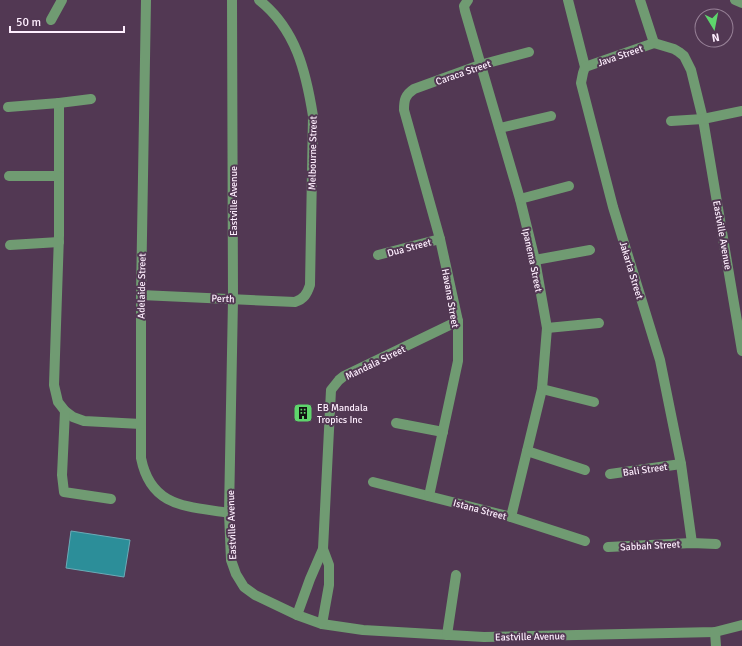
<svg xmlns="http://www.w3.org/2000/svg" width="742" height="646" viewBox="0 0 742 646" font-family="Signika,sans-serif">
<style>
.water{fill:#2c8e99;stroke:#6babb7}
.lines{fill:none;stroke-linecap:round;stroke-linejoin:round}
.minor{stroke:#709b72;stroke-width:10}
.labels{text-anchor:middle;stroke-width:4;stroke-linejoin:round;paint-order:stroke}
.street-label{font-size:10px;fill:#feeefe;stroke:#523853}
.poi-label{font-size:10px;fill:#feeefe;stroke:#523853;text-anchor:start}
</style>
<rect width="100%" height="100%" fill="#523853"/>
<path class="water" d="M71,531l59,9 -6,37 -58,-9z"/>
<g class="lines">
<g class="minor">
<path d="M146,0l-5,295v163c10,50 46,48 88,55"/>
<path d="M232,0l1,299 -4,214 2,47 5,14 8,13 11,8 42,20 25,9 41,6 121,7 231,-5 27,-7"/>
<path d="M468,0l-4,6 1,5 55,188 15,61 12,68 -5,61 -31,128"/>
<path d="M568,0l17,67 -2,6 -2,10 32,124 47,153 21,104 11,79"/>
<path d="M640,0l14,43"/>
<path d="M735,0l7,3"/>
<path d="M51,20l11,-20"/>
<path d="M654,43l20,6 5,3 5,4 7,14 12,49 39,232"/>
<path d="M585,67l69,-24"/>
<path d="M91,99l-32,4v132l-5,150 4,17 7,9 8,6 11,4 57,3"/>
<path d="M8,107l51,-4"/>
<path d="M671,121l32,-2 39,-8"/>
<path d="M500,128l51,-12"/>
<path d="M9,176h50"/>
<path d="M520,199l49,-13"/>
<path d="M10,245l49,-3"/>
<path d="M378,255l62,-16"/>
<path d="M535,260l55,-10"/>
<path d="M141,295l154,7c9,-3 12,-8 15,-17l3,-169c-7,-44 -17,-87 -54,-116"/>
<path d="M547,328l52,-5"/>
<path d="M542,389l52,13"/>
<path d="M65,411l-3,64 2,17 47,7"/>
<path d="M396,423l47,9"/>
<path d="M527,451l58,19"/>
<path d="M610,474l71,-10"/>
<path d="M373,482l138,35 74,24"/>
<path d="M429,496l29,-135v-40l-18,-82 -36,-129c0,-10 1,-15 10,-21l66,-24 49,-13"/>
<path d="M608,547l84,-4 24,1"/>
<path d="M297,615l13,-36 13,-30"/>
<path d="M322,624l7,-39v-20l-6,-16 8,-159 8,-10 5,-4 114,-55"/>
<path d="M715,632l1,14"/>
<path d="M447,635l9,-60"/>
</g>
</g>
<defs>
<g id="building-square" transform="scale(1)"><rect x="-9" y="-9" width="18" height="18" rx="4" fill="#5ed56c" stroke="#523853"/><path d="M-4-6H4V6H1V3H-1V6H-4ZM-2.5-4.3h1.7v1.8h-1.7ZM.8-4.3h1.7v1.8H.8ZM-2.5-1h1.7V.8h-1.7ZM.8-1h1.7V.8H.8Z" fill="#111"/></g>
</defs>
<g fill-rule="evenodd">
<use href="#building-square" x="303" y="413"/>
</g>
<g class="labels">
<g class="street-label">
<text transform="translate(620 55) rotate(-19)" y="4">Java Street</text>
<text transform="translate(463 72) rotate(-19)" y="4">Caraca Street</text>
<text transform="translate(312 153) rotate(-89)" y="4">Melbourne Street</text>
<text transform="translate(233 201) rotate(-90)" y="4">Eastville Avenue</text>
<text transform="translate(723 235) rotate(80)" y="4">Eastville Avenue</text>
<text transform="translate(409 247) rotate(-15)" y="4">Dua Street</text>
<text transform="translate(533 260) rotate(78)" y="4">Ipanema Street</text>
<text transform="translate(632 270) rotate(73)" y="4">Jakarta Street</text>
<text transform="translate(141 286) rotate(-89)" y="4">Adelaide Street</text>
<text transform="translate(223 298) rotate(2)" y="4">Perth</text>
<text transform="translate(451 298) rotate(80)" y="4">Havana Street</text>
<text transform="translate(375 362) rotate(-26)" y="4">Mandala Street</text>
<text transform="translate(645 469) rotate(-8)" y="4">Bali Street</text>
<text transform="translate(480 509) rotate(15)" y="4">Istana Street</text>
<text transform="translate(231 525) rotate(-92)" y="4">Eastville Avenue</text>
<text transform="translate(650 545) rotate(-3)" y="4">Sabbah Street</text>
<text transform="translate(530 636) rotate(-1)" y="4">Eastville Avenue</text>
</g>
<g class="poi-label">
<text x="317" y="411">EB Mandala<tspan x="317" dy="12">Tropics Inc</tspan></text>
</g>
</g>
<g transform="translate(714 28) rotate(170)"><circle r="19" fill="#523853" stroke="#978197"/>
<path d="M0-3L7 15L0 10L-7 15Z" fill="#5ed56c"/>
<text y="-6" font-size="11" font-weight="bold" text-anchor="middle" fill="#feeefe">N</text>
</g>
<path d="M10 26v6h114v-6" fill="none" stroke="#feeefe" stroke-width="2"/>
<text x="16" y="26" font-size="12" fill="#feeefe" stroke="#523853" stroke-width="3" paint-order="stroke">50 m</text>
</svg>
